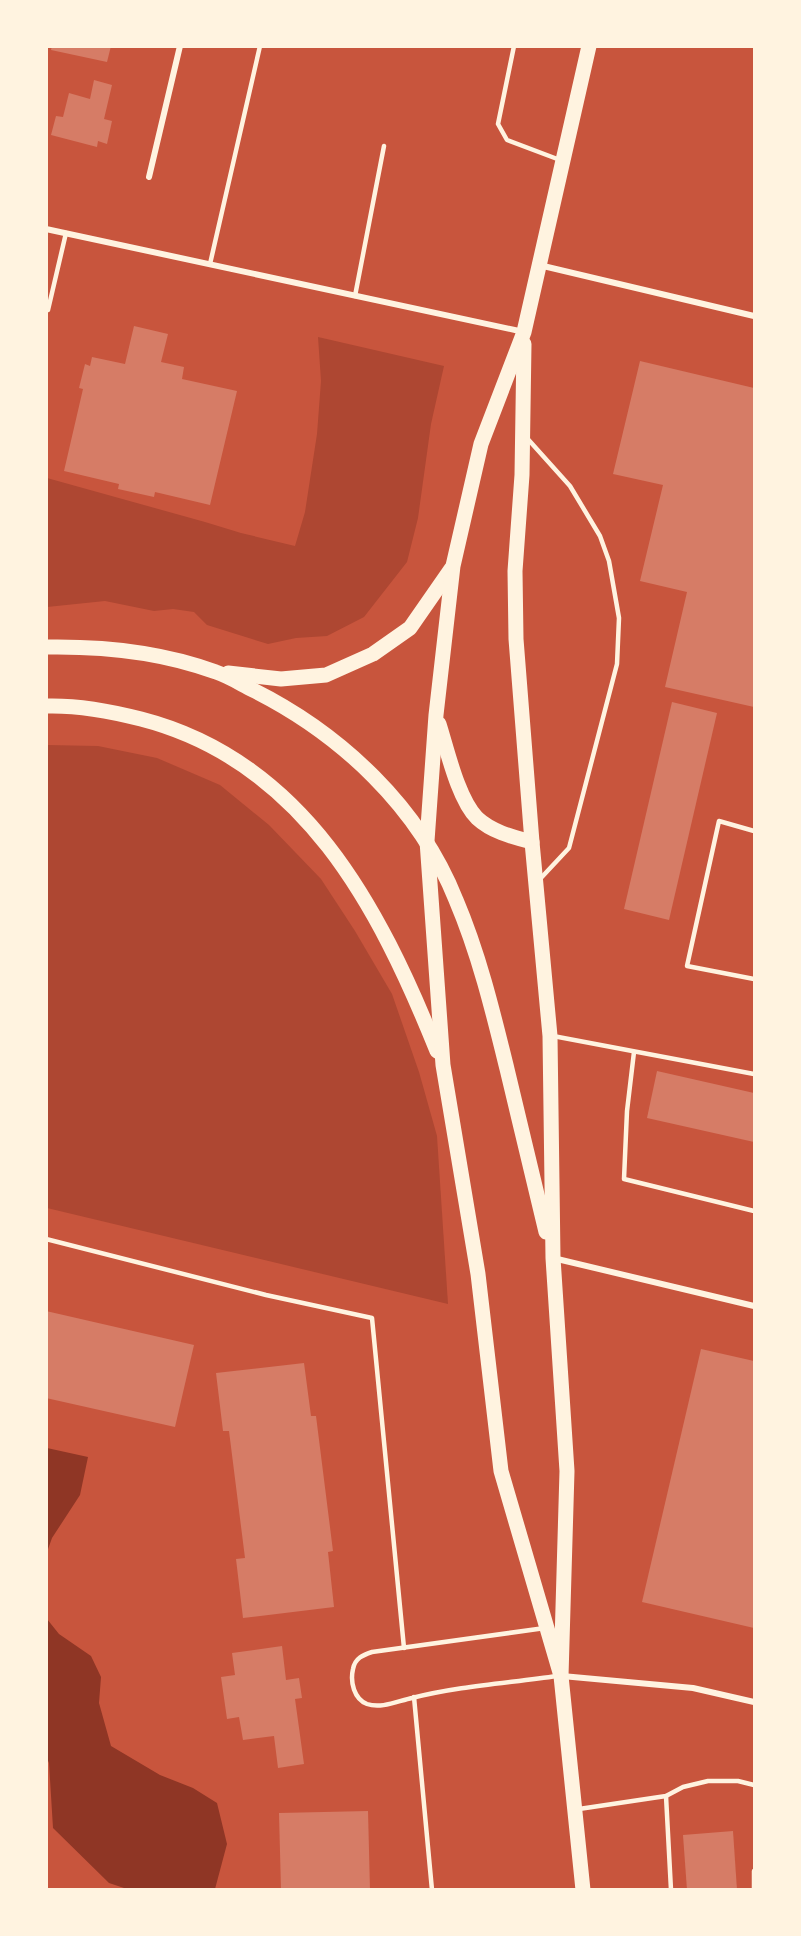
<svg xmlns="http://www.w3.org/2000/svg" width="801" height="1936" viewBox="0 0 801 1936" font-family="'Golos Text',sans-serif">
<style>
.green{fill:#ae4732}
.water{fill:#8f3625}
.building{fill:#d67c66}
.lines{fill:none;stroke-linecap:round;stroke-linejoin:round}
.service{stroke:#fff3e0;stroke-width:4.5}
.minor{stroke:#fff3e0;stroke-width:6}
.primary{stroke:#fff3e0;stroke-width:15}
</style>
<rect width="100%" height="100%" fill="#c8553d"/>
<g class="green">
<path d="M318,337l126,29 -13,58 -13,94 -11,44 -43,55 -37,19 -31,2 -28,6 -61,-19 -13,-13 -21,-3 -19,2 -49,-10 -58,6v-129l158,44 36,11 54,13 10,-34 12,-78 4,-53z"/>
<path d="M47,745l51,1 59,12 63,27 49,40 52,54 34,52 37,63 27,78 18,64 11,168 -401,-96z"/>
</g>
<g class="water">
<path d="M47,1448l41,9 -8,38 -28,43 -5,14z"/>
<path d="M47,1619l12,15 32,22 10,21 -2,26 12,43 49,29 33,13 24,15 10,41 -12,45h-88l-18,-6 -56,-55 -4,-65 -3,-7z"/>
</g>
<g class="building">
<path d="M52,46h59l-4,16 -56,-12z"/>
<path d="M94,80l18,5 -8,34 8,2 -5,23 -9,-3 -1,6 -46,-12 5,-19 7,1 6,-24 21,6z"/>
<path d="M134,326l34,8 -7,28 23,5 -2,12 55,12 -27,114 -55,-13 -1,5 -36,-8 1,-5 -55,-13 19,-82 -4,-1 6,-24 5,2 2,-9 33,7z"/>
<path d="M640,361l114,27v319l-89,-20 22,-95 -47,-11 23,-96 -50,-11z"/>
<path d="M672,702l45,11 -48,207 -45,-11z"/>
<path d="M657,1071l97,22v49l-107,-24z"/>
<path d="M46,1311l148,34 -19,82 -129,-29z"/>
<path d="M701,1349l53,12v267l-112,-26z"/>
<path d="M304,1363l7,53h5l17,135 -5,1 6,55 -91,11 -7,-59 9,-1 -16,-127h-6l-7,-58z"/>
<path d="M282,1646l4,34 13,-2 3,20 -7,1 9,65 -26,4 -4,-32 -31,4 -4,-23 -12,2 -6,-42 14,-2 -3,-22z"/>
<path d="M368,1811l2,79h-89l-2,-77z"/>
<path d="M733,1831l4,59h-50l-4,-55z"/>
</g>
<g class="lines">
<g class="service">
<path d="M514,46l-16,78 9,16 53,20"/>
<path d="M210,264l50,-218"/>
<path d="M355,296l29,-150"/>
<path d="M46,309l2,1 18,-77"/>
<path d="M526,437l44,49 30,50 9,25 10,57 -2,46 -48,184 -29,31"/>
<path d="M754,831l-35,-10 -32,145 67,13"/>
<path d="M553,1036l201,38"/>
<path d="M634,1052l-7,59 -3,68 130,32"/>
<path d="M46,1239l220,56 106,23 32,330"/>
<path d="M545,1628l-173,24c-9,3 -17,6 -19,17 -3,13 1,30 14,35 14,5 31,-3 45,-6 47,-12 97,-15 145,-22"/>
<path d="M414,1697l18,193"/>
<path d="M666,1796l5,94"/>
<path d="M579,1809l87,-13 17,-9 25,-6h30l16,4"/>
<path d="M754,1890v-19"/>
</g>
<g class="minor">
<path d="M149,177l31,-131"/>
<path d="M46,229l478,103"/>
<path d="M539,265l215,51"/>
<path d="M553,1258l201,48"/>
<path d="M562,1676l131,12 61,14"/>
</g>
<g class="primary">
<path d="M524,344l-2,131 -7,96 1,68 16,203 18,194 3,222 14,213 -6,205 22,214"/>
<path d="M46,647c58,-1 116,5 170,25 12,4 25,12 37,18 88,44 166,117 203,210 23,54 37,112 51,169 13,54 26,109 39,163"/>
<path d="M228,673l53,6 45,-4 47,-21 37,-26 41,-59"/>
<path d="M46,706c33,-1 64,5 95,13 163,42 238,188 296,332"/>
<path d="M439,724c8,25 19,75 38,94 15,14 36,19 55,24"/>
<path d="M561,1676l-60,-205 -23,-197 -35,-209 -16,-224 9,-126 17,-149 28,-122 43,-112 65,-286"/>
</g>
</g>
<rect width="801" height="1936" fill="none" stroke="#fff3e0" stroke-width="96"/>
</svg>
